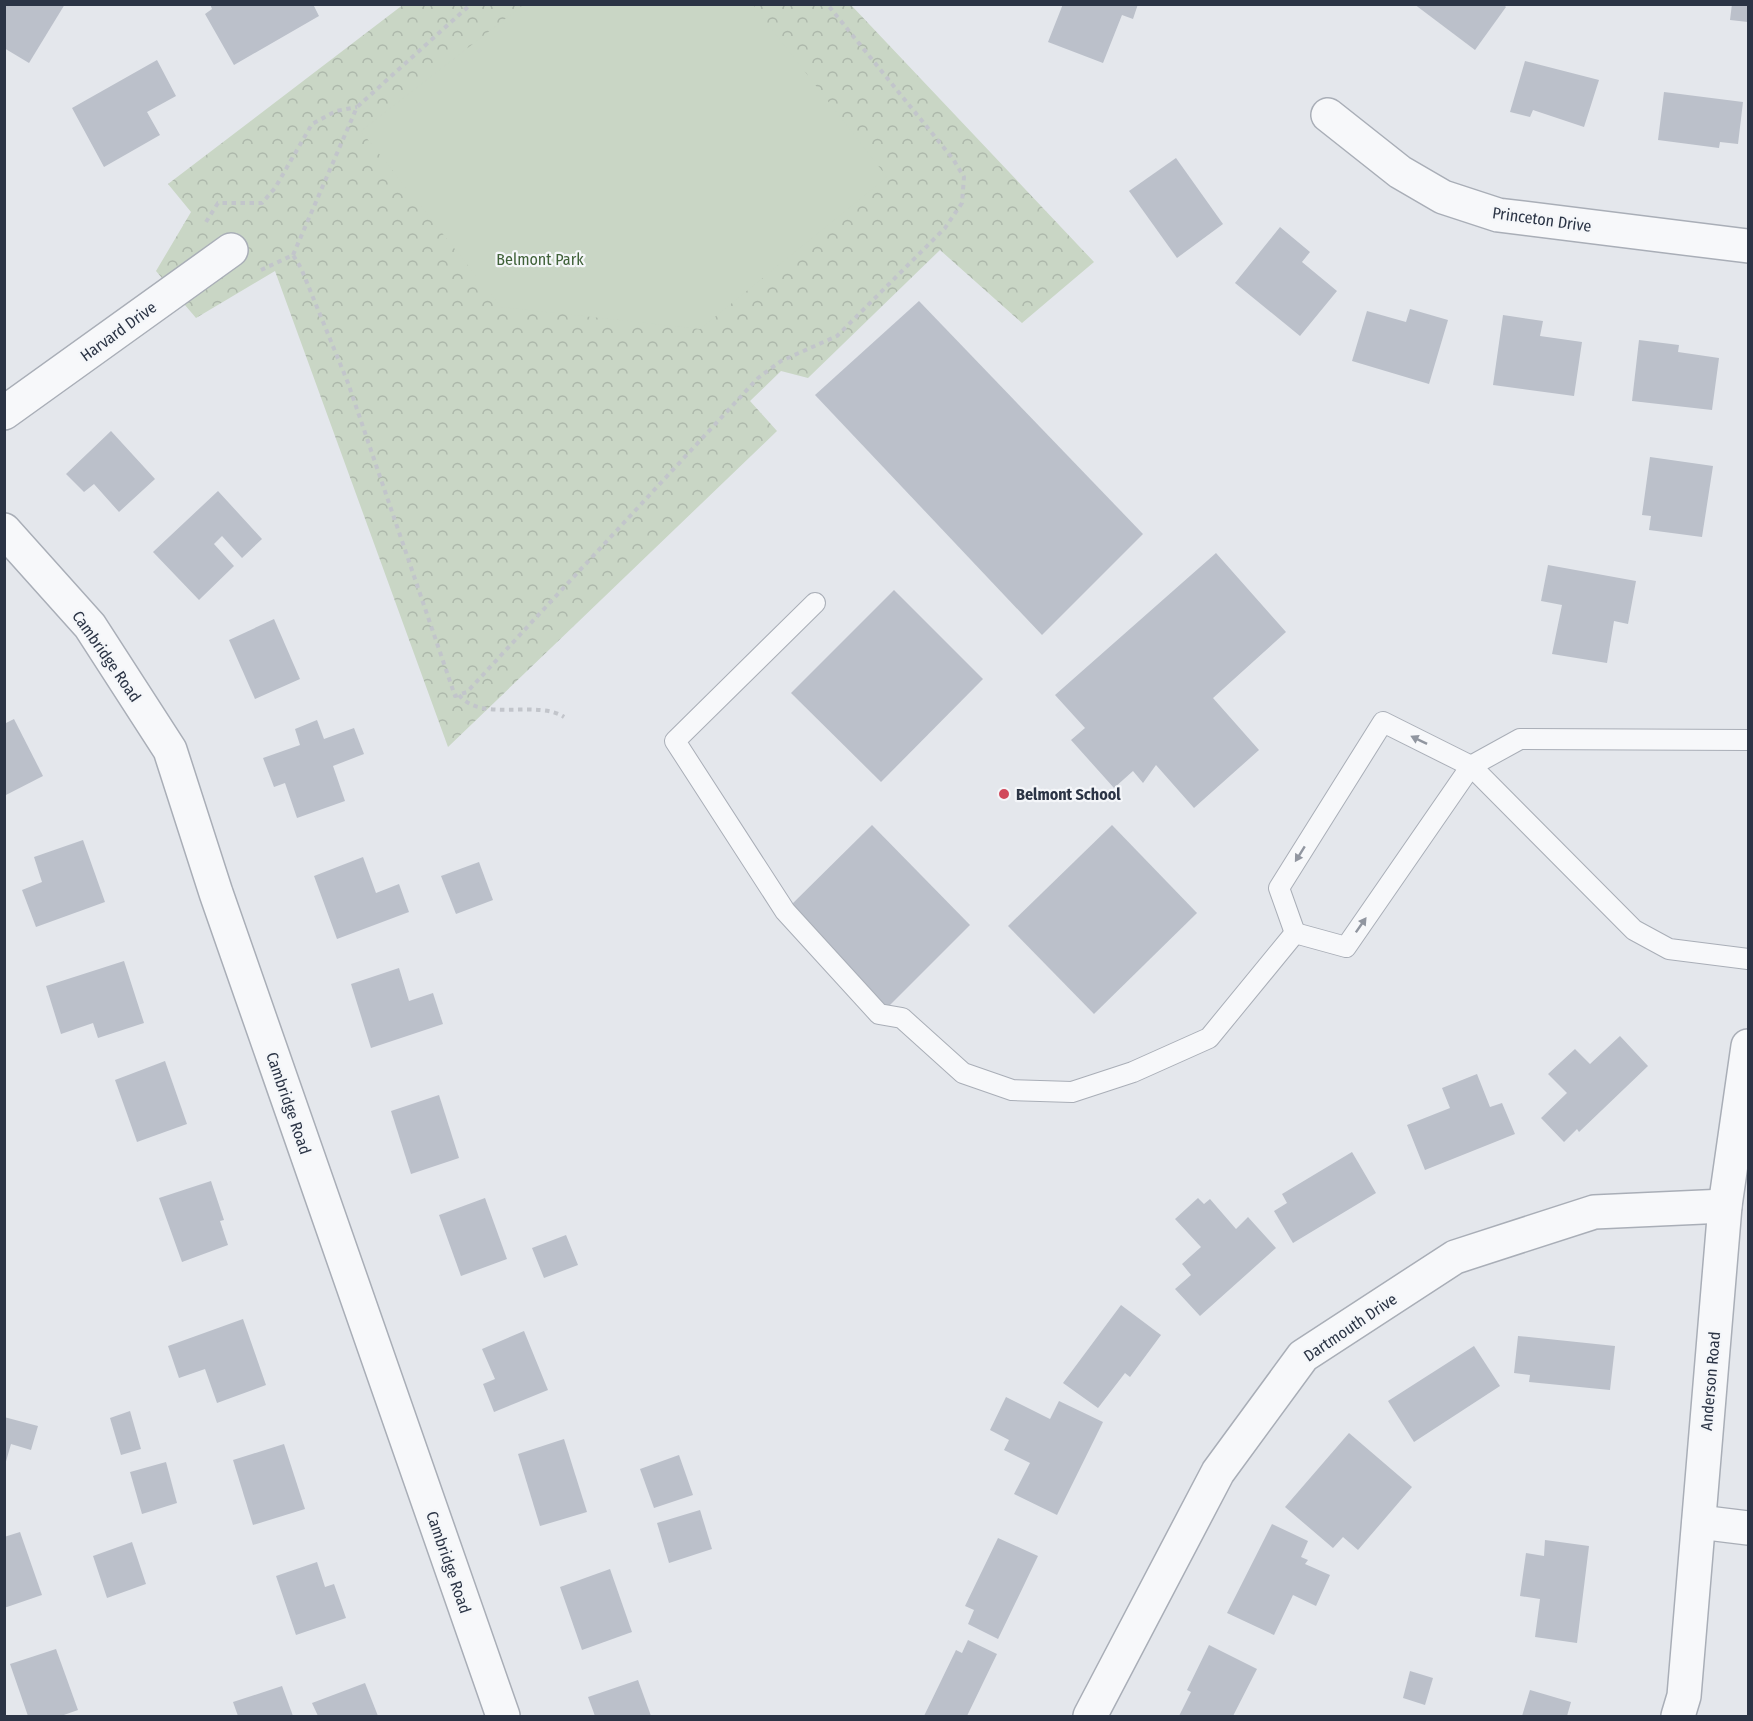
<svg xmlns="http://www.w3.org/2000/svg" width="1753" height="1721" viewBox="0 0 1753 1721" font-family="'Fira Sans Condensed',sans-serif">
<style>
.park{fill:url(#park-crowns)}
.garden{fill:#c9d6c5}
.building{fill:#bbc0ca}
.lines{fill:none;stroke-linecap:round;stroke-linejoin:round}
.lane-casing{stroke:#a9aeb7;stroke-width:22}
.street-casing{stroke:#a9aeb7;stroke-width:36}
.path{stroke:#c2c5cb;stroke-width:4;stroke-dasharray:4.5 4.5;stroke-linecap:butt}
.lane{stroke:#f7f8fa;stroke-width:20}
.street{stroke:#f7f8fa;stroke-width:33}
.oneway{fill:#9196a0}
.poi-dot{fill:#d1495b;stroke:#f4f6f9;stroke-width:2}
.labels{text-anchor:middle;stroke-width:4.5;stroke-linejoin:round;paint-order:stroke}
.street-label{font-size:16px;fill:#2b3445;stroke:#f4f6f9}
.park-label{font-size:16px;fill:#3f6138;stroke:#f4f6f9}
.poi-label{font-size:16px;font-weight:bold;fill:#2b3445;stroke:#f4f6f9;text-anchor:start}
</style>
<defs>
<pattern id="park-crowns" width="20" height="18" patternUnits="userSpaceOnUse" patternTransform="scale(1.5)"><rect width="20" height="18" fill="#c9d6c5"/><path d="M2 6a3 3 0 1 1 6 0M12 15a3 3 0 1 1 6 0" fill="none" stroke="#adb8ab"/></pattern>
</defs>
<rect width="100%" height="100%" fill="#e4e7ec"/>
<path class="park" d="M404,4l447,1 243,257 -72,61 -82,-73 -132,128 -27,-7 -31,30 27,30 -329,316 -173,-476 -79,47 -40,-47 35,-59 -23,-28z"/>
<path class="garden" d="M523,5h230l134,172 -187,152 -199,-22 -140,-176z"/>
<g class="building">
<path d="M4,4h61l-36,59 -25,-15z"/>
<path d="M210,4h103l6,12 -85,49 -29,-51 7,-5z"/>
<path d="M1063,4h75l-5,15 -11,-4 -19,48 -55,-21z"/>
<path d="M1414,4h89l3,3 -31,43z"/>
<path d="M1732,4h16v18l-18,-2z"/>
<path d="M157,60l19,36 -29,16 13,23 -56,32 -32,-59z"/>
<path d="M1525,61l74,19 -15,47 -51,-17 -3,7 -20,-5z"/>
<path d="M1664,92l79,10 -5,42 -18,-2 -1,6 -61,-8z"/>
<path d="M1176,158l47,66 -46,34 -48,-67z"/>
<path d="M1280,227l30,25 -8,10 35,29 -37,45 -65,-53z"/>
<path d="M919,301l224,233 -101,101 -227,-240z"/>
<path d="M1410,309l38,11 -19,64 -77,-23 15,-50 39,11z"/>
<path d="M1503,315l40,6 -3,15 42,6 -8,54 -81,-11z"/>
<path d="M1639,340l40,5 -1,7 41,6 -7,52 -80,-9z"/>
<path d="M111,431l44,48 -36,33 -25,-28 -10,8 -18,-18z"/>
<path d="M1650,457l63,9 -11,71 -53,-7 2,-14 -9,-1z"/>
<path d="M218,491l44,48 -20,19 -20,-22 -8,8 20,22 -35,34 -46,-48z"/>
<path d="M1216,553l70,79 -73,66 46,52 -65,58 -38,-43 -13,18 -10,-12 -19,17 -43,-48 14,-12 -30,-33z"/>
<path d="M1548,565l88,16 -8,43 -14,-3 -7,42 -55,-9 10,-49 -21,-4z"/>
<path d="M894,590l89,89 -102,103 -90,-89z"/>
<path d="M274,619l26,60 -45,20 -26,-59z"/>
<path d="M14,719l29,57 -39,20v-72z"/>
<path d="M317,720l7,19 30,-11 10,26 -31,12 12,35 -48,17 -12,-35 -11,4 -11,-29 37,-13 -5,-16z"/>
<path d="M872,825l98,100 -86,86 -99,-100z"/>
<path d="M1112,825l85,88 -103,101 -86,-88z"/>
<path d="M83,840l22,62 -69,25 -14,-37 20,-8 -8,-25z"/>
<path d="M363,857l13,36 23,-9 10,28 -72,27 -23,-63z"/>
<path d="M479,862l14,38 -37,14 -15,-38z"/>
<path d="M124,961l20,62 -46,15 -5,-15 -32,11 -15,-48z"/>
<path d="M399,968l10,33 24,-8 10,31 -72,24 -20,-64z"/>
<path d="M1620,1036l28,30 -69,66 -2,-3 -13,13 -23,-24 26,-25 -19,-19 27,-25 15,15z"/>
<path d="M165,1061l22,63 -50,18 -22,-62z"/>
<path d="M1477,1074l13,33 12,-4 13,31 -90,36 -18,-45 43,-17 -8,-20z"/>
<path d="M439,1095l20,63 -48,16 -20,-63z"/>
<path d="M1352,1152l24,41 -83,50 -19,-32 13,-8 -5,-9z"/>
<path d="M211,1181l13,39 -4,1 8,24 -46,17 -23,-64z"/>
<path d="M485,1198l22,61 -46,17 -22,-61z"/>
<path d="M1198,1198l6,6 6,-5 26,30 12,-12 28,31 -76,68 -25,-27 16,-14 -9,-11 19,-17 -26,-28z"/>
<path d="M566,1235l12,30 -34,13 -12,-30z"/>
<path d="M1121,1305l40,30 -31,42 -5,-4 -27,35 -35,-25z"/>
<path d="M243,1319l23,66 -49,18 -12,-34 -26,9 -11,-32z"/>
<path d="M524,1331l24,59 -54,22 -11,-28 12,-5 -13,-30z"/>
<path d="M1518,1336l97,10 -5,44 -81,-8 1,-7 -16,-2z"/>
<path d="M1474,1346l26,40 -86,56 -26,-41z"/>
<path d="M1006,1397l44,22 9,-18 44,21 -46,93 -43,-21 16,-31 -26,-13 5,-10 -19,-10z"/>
<path d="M130,1411l11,38 -20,6 -11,-37z"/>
<path d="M4,1417l34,9 -7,24 -20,-6 -6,21z"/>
<path d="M1349,1433l63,54 -54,63 -15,-13 -10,11 -48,-41z"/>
<path d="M564,1439l23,73 -47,14 -22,-72z"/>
<path d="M284,1444l21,65 -52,16 -20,-65z"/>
<path d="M679,1455l14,40 -39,13 -14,-39z"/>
<path d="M166,1462l11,41 -35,11 -12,-42z"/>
<path d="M700,1510l12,39 -43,14 -12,-40z"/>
<path d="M1272,1524l36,17 -7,16 7,3 -3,4 25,11 -14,31 -23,-11 -19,40 -47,-22z"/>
<path d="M20,1532l22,63 -38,13v-71z"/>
<path d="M998,1538l40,18 -40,83 -30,-15 6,-14 -9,-4z"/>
<path d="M1545,1540l44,6 -12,97 -42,-6 5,-38 -20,-3 6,-43 18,3z"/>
<path d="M132,1542l14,42 -39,14 -14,-42z"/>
<path d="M317,1562l8,25 9,-3 12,34 -50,17 -20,-59z"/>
<path d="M610,1569l22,63 -50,18 -22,-63z"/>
<path d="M968,1640l29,14 -30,62h-43l32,-66 6,3z"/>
<path d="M1209,1645l48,24 -24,47h-54l12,-24 -4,-2z"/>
<path d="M56,1649l22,61 -17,6h-33l-18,-52z"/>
<path d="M1410,1671l23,7 -8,27 -22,-7z"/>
<path d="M638,1680l13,36h-56l-7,-19z"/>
<path d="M365,1683l13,33h-60l-6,-13z"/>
<path d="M282,1686l11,30h-55l-5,-14z"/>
<path d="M1530,1690l41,12 -4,14h-45z"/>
</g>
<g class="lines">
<g class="lane-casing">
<g id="lane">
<path d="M815,603l-140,138 110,170 94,103 23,4 61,55 49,17 60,2 61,-20 76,-34 86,-105"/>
<path d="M1295,933l-16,-45 104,-166 88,44 163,164 35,19 79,10"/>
<path d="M1295,933l51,14 125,-181 49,-27 228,1"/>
</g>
</g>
<g class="street-casing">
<g id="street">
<path d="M1328,115l72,57 43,25 55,18 250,31"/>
<path d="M4,413l227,-163"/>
<path d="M4,530l86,96 80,124 46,143 287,823"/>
<path d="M1699,1522l49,6"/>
<path d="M1090,1716l128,-244 85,-116 152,-99 139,-45 131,-6"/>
<path d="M1678,1716l6,-20 41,-490 23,-160"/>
</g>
</g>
<g class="path">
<path d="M206,222l12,-19h44l13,-15 37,-64 24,-13 21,-4"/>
<path d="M293,255l64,-148 114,-103"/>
<path d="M261,270l32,-15 8,13 47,115 107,313 12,-4 291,-314 23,-17 56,-25 108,-108 17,-25 2,-26 -11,-18 -126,-155"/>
<path d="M459,695c22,28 78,4 105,22"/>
</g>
<use href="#lane" class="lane"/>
<use href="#street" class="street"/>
</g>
<defs><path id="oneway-solid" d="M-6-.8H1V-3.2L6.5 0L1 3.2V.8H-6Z" transform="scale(1.5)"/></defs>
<g class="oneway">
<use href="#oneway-solid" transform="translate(1419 740) rotate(-154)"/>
<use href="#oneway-solid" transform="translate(1300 854) rotate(122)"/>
<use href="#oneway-solid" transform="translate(1361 925) rotate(-55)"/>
</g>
<circle class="poi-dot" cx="1004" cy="794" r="6"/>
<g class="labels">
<g class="street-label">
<text transform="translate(1542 219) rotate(8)" y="6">Princeton Drive</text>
<text transform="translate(118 331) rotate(-36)" y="6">Harvard Drive</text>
<text transform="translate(107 656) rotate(55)" y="6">Cambridge Road</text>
<text transform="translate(289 1103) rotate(71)" y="6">Cambridge Road</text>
<text transform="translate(1350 1327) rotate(-34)" y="6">Dartmouth Drive</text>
<text transform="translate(1710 1381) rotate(-85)" y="6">Anderson Road</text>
<text transform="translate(449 1562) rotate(71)" y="6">Cambridge Road</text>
</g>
<g class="park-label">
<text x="540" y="265">Belmont Park</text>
</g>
<g class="poi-label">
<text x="1016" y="800">Belmont School</text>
</g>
</g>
<rect width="1753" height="1721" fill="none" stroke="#2b3445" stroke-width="12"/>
</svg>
